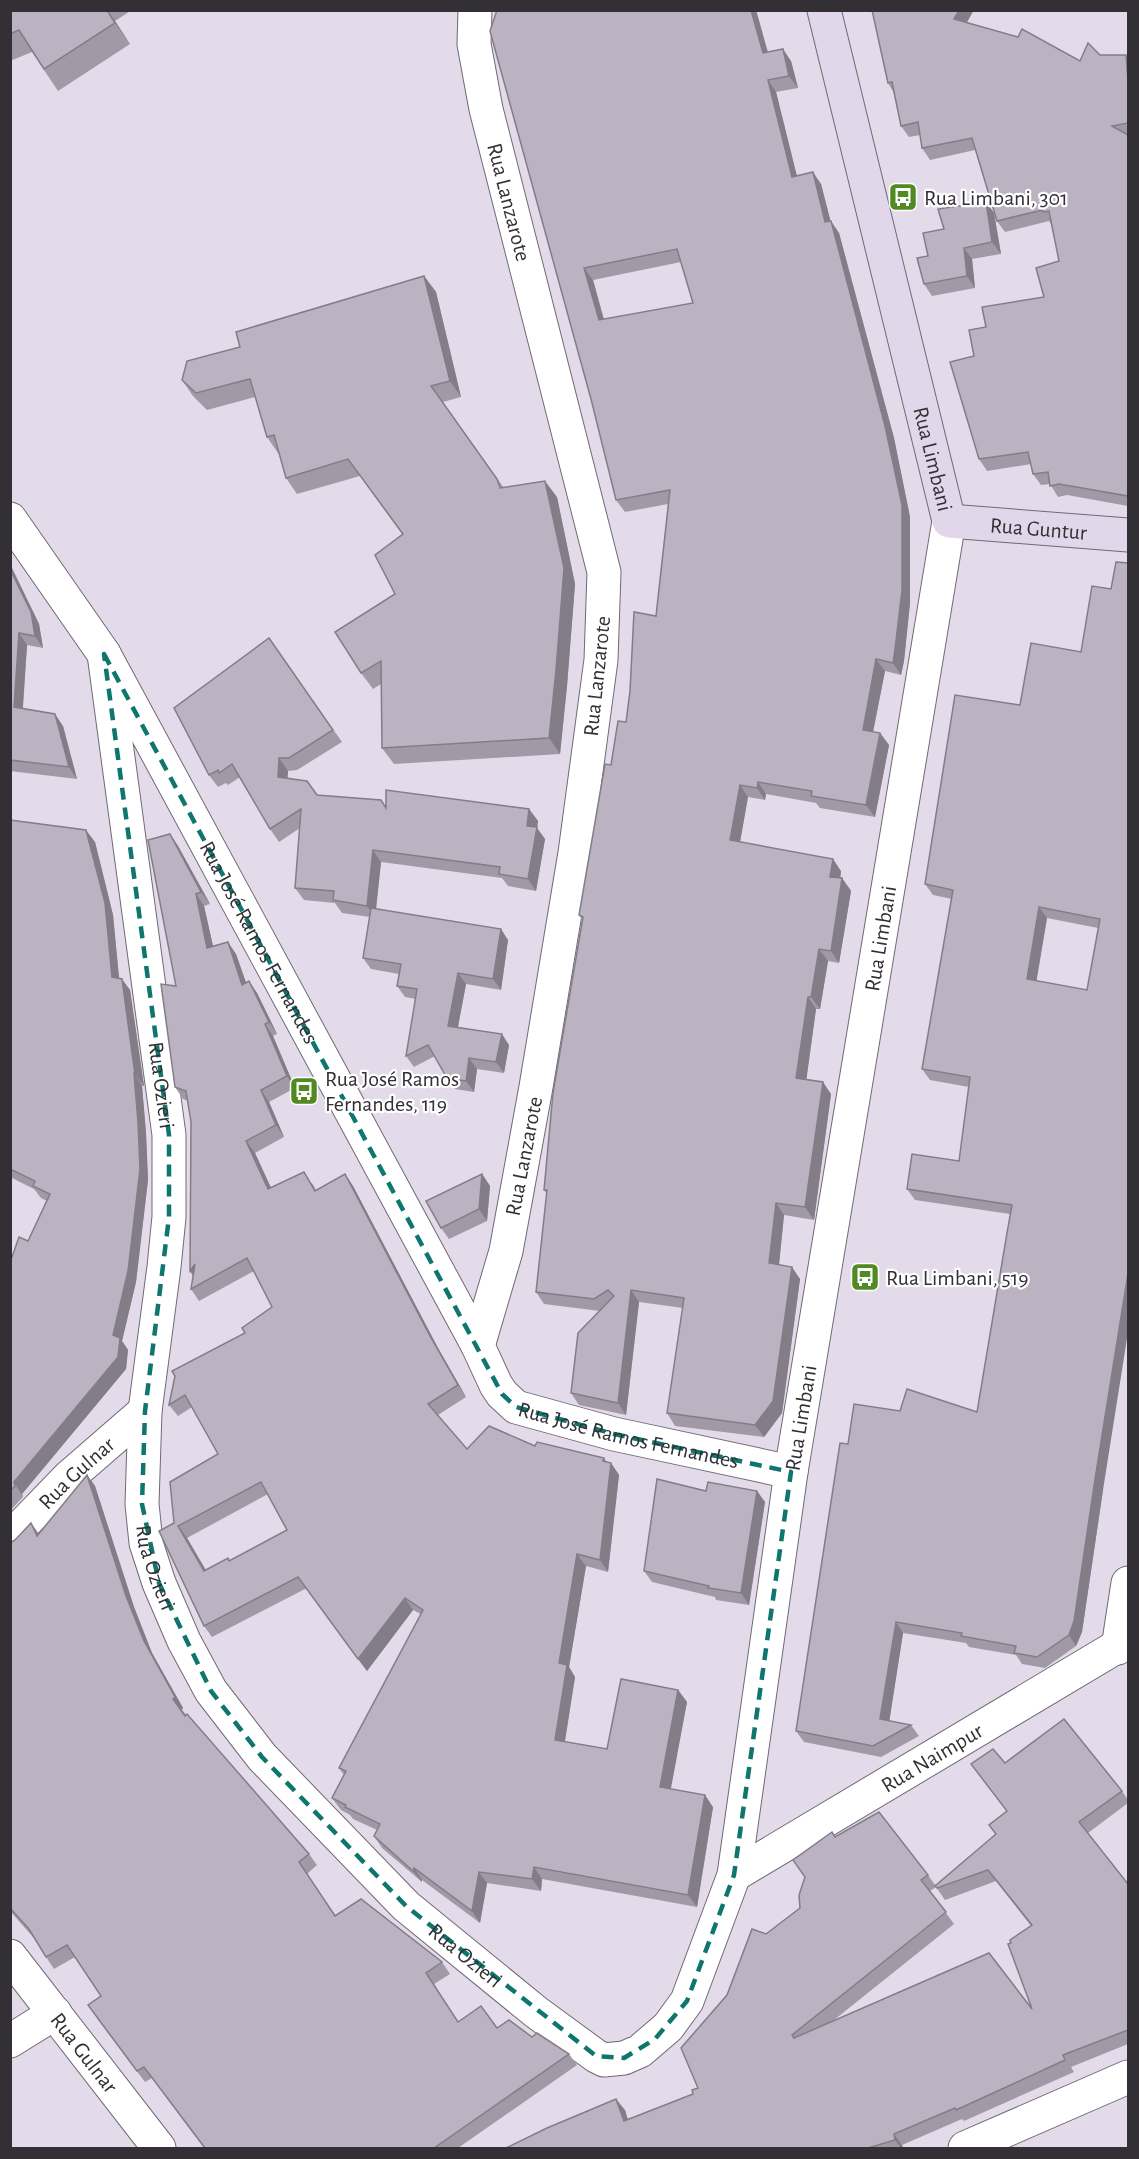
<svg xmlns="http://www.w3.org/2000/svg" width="1139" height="2159" viewBox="0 0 1139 2159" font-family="'Alegreya Sans',sans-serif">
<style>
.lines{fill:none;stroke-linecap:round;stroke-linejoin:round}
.street-casing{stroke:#706975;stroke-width:35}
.secondary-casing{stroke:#706975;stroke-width:35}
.street{stroke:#fff;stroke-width:33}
.secondary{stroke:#e2d6ea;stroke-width:33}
.wall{fill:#a19aa6;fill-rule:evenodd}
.shaded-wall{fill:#837d87}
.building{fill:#bbb3c1;stroke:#837d87;stroke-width:1.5;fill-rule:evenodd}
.marked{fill:none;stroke:#0f766e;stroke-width:4.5;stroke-dasharray:12 8;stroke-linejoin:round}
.labels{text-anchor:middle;stroke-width:4.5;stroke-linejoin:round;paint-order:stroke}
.poi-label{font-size:22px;fill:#333035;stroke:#fff;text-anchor:start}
.street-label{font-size:22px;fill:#333035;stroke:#fff}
</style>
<rect width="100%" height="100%" fill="#e3dbe9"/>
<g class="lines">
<g class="street-casing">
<g id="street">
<path id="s1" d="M475,10l-1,34 12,65 118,463 -3,88 -26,193 -39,234 -30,164 -28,95"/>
<path id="s2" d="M10,519l94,135 374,692 18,39 6,9 14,13 98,27 177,38"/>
<path id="s3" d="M104,654l65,481v82l-5,50 -19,144 -3,93 4,39 13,40 25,58 27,50 51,66 144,149 130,106 60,44 8,4 20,-2 16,-7 28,-24 19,-26 47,-126 57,-403 158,-951"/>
<path id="s4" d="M10,1538l59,-61 76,-66"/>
<path d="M1118,1648l10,-65"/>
<path id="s5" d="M734,1875l394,-235"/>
<path id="s6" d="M10,1956l149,192"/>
<path d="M10,2041l45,-28"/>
<path d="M965,2148l163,-71"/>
</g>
</g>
<g class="secondary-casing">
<g id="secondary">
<path id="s7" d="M824,10l125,511 179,14"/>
</g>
</g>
<use href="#street" class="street"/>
<use href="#secondary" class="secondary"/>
</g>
<g class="wall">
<path d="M10,10h119v2l-14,9 15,23 -72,47 -26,-39 -22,9z"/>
<path d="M497,10h259l12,42 23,9 7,27 -22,4 21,84 24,8 9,37 9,12 55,205 16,79v86l-6,58 -3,14 -16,-4 -12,61 7,1 9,12 -14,72 -55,-9 -4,-5 -50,-9 -1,6 -17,-3 -8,45 101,29 -1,7h2l9,13 -12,72 -11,-2 -8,48h-4l-10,71 25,14 -17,126 -30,-5 -5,49 21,15 -18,134 -18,24 -89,-11 -8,-13 16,-105 -44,-6 -13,113 -47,-10 -8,-12 29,-82 -56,-7 -8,-12 11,-98 -3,-4 39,-269 -4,-6 32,-150 15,-43 30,-106 12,-112 -43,8 -9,-12zM681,262l12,41 -89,16 -11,-39z"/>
<path d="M967,23l113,38 20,-6 28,3v448l-61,-11 -9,2 -8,-13 -9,1 -8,-11 -2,-10 -44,7 -8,-12 -5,-103 12,-29 58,-30 15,-36 -8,-37 -2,-3 -44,11 -8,-11 -22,-71 -45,10 -8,-12 -2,-13 -11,2 -8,-11 -7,-33 -6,-10z"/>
<path d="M986,202l8,11 7,41 -29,5 3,29 -43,8 -8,-12 4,-28 16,-27z"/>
<path d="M424,276l12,16 25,105 -18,5 61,86 53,9 18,87 -8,102 -7,68 -166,10 -12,-16 -1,-64 -8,5 -12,-16 34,-79 7,-60 -42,-58 -63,18 -11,-16 -7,-25h-1l-11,-16 -12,-40 -48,13 -14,-14 -11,-16 58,-33z"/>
<path d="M10,564l29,60 4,24 -16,-3 -4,63 40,18 14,53 -67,-8z"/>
<path d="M1111,589l-8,901 -21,142 -6,14 -31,22 -23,-4 -6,-9 -47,-8 -3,-4 -63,-10 -14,88 22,4 8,11 -38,21 -77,-15 -8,-11 52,-287 52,-33 77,1 33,-198 -95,-14 -8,-11 52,-28 10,-74 -39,-7 -8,-11 30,-170 -19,-4 -8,-11 95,-179 61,-53zM1047,918l51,10 -11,62 -51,-9z"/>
<path d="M269,638l73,104 -45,28 -9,1 -1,7 30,17 69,13 143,1 9,12 -1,7 8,11 -9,52 -28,-5 -6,-8 -121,-16 -5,47 132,31 -7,50 -35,-6 -8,43 51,18 -5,28 -27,-4 -3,23 -19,-3 -8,-11 -12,-22 -21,11 -8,-11 10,-57 -11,-2 -8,-11 2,-12 -28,-5 -8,-11 7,-41 -28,-4 -7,-10 -31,-3 -9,-12 5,-60 -21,14 -9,-13 -30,-52 -12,8 -2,-2 -8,4 -9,-12z"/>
<path d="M10,820l85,22 18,73 6,63 11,12 14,96h-2l4,47 2,47 -12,102 -14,59 6,9 -2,19 -104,125 1,3 -13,14v-255l2,1 16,-16 19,-40 -6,-3 -7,-9 -24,-12z"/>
<path d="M170,834l8,12 32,58 -6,2 9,40 23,8 10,29 11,10 20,41 -4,2 22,52 -26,14 15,35 -29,16 16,35 41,-5 4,7 29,-16 8,12 85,162 28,49 -28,18 29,34 68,-3 76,17 8,12 -11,97 -22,-6 -17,101 6,10 -10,65 42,7 71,-59 9,12 -17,87 43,18 -16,100 -155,-28 -1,12 -54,-8 -7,40 -58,-43v2l-40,-34 -8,-12 3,-6 -24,-11 -3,-4 -9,-5 -9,-12 12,-23 -5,-7 82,-154 -8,-4 -46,61 -60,-83 -95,49 -8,-11 -30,-103 44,-69 -26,-47 -14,9 -9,-11 103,-98 -18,-36 -55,30 -8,-12 2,-13 -3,-5 1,-149 -3,-21 -5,-2 -8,-12 1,-101zM268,1494l19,36 -57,30 -24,10 -19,-32z"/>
<path d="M482,1174l8,12 -3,35 -38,18 -8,-11z"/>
<path d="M87,1475l8,11 39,121 18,46 31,55 -1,2 127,144 8,11 -10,9 29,42 106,46 8,12 -16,10 24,38 39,6 35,9 37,17 8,11 -119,83h-254l-52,-70 -7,4 -49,-65 5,-21 -26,-39 -21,12 -21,-32 -23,-26v-368l5,-3 16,-17 8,11z"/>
<path d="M706,1491h51l8,11 -16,103 -33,-5 -1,-3 -63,-15 -8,-11z"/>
<path d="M1005,1763l117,28 6,9v3l-40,30 40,51v160l-57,23 3,5 -110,49 -2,-2 -60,26 1,3h-397l119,-38 2,10 66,-26 5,-6 29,-93 39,-61 34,-26 35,-71 93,38 7,10 61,-51 11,-23 -36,-47zM996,1881l35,45 1,83 -198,11 120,-96 -24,-33 6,-4 9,13z"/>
</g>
<g class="shaded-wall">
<path d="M107,10l8,11 15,23 -15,-21z"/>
<path d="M751,10h5l15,55 -8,-12z"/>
<path d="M959,10h15l-12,21 -8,-12z"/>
<path d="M783,49l8,12 7,27 -9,-12z"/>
<path d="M1126,55l2,3v23z"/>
<path d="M768,80l8,12 24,97 -8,-12z"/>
<path d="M813,172l8,12 13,50 -9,-12z"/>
<path d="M986,202l8,11 7,41 -9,-12z"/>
<path d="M831,221l8,12 55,205 16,79v86l-6,58 -3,14 -8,-12z"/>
<path d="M964,248l8,11 3,29 -8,-12z"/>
<path d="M584,268l9,12 14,52 -8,-12z"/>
<path d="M424,276l12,16 25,105 -11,-16z"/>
<path d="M545,481l12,16 18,87 -8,102 -7,68 -11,-16z"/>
<path d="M10,564l29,60 4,24 -8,-12 -25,-67z"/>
<path d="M19,633l8,12 -5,73 -8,-11z"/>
<path d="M876,659l9,12 -14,71 -8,-12z"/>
<path d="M55,714l8,12 14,53 -8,-12z"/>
<path d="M880,733l9,12 -14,72 -9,-12z"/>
<path d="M279,758l9,13 -1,18 -9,-12z"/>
<path d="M758,782l8,12 -1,6 -8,-12z"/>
<path d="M740,785l8,12 -10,56 -8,-13z"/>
<path d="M529,809l9,12 -1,7 8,11 -9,52 -8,-12 -1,-53z"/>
<path d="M86,830l9,12 18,73 7,73 -8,-11z"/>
<path d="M170,834l8,12 32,58 -9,-12z"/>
<path d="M373,850l8,12 -6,56 -8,-12z"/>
<path d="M833,859l8,12 -2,18 -9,-12z"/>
<path d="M842,878l9,13 -12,72 -8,-12z"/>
<path d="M196,894l8,12 12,54 -9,-12z"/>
<path d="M1039,907l8,11 -12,72 -8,-11z"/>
<path d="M501,929l7,11 -7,50 -8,-11z"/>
<path d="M228,942l8,12 15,43 -9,-12z"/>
<path d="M819,949l9,12 -8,48 -9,-12z"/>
<path d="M458,973l8,11 -10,53 -8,-11z"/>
<path d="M122,979l8,11 14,96 -9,-11z"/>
<path d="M249,981l8,12 20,41 -8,-12z"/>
<path d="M808,997l8,12 -11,81 -9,-12z"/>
<path d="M265,1024l8,12 22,52 -8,-12z"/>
<path d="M502,1034l7,11 -5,28 -8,-11z"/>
<path d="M469,1058l8,11 -3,23 -8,-11z"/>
<path d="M134,1074l8,12 4,47 2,47 -12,102 -14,59 6,9 -2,19 -104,125 1,3 -9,-15 99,-147z"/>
<path d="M823,1082l8,12 -17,126 -9,-13z"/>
<path d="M261,1090l8,12 15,35 -8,-12z"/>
<path d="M246,1141l9,12 22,48 -9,-12z"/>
<path d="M345,1174l8,12 85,162 28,49 -8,-12 -28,-49z"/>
<path d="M482,1174l8,12 -3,35 -8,-12z"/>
<path d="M776,1203l8,12 -6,60 -9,-12z"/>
<path d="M195,1264l3,19 -8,-12z"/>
<path d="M792,1267l8,12 -18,134 -18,24 -9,-12z"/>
<path d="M1128,1273v59l-25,158 -21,142 -6,14 -7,-11 26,-156z"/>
<path d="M631,1290l8,12 -13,113 -8,-12z"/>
<path d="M604,1458l6,10 1,-5 8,12 -11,97 -8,-12z"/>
<path d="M87,1475l8,11 39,121 18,46 31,55 -2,2 -8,-11 -29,-58 -18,-45z"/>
<path d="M757,1491l8,11 -16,103 -8,-12z"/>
<path d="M31,1523l8,12 -2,1z"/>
<path d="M178,1526l9,12 26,45 -9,-12z"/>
<path d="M577,1554l9,12 -17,101 6,10 -12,75 -8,-12 4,-77z"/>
<path d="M405,1598l8,12 -46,61 -9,-12z"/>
<path d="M896,1622l7,11 -15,97 -8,-11z"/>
<path d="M678,1690l9,12 -18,97 -9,-12z"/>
<path d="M705,1795l8,12 -16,100 -9,-12z"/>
<path d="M534,1867l8,12 -1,12 -9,-12z"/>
<path d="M414,1868l8,12v2l-9,-11z"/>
<path d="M479,1872l8,11 -7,40 -8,-12z"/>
<path d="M616,2099l9,11 7,23 -8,-12z"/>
<path d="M894,2134l8,11 1,3h-2l-6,-8z"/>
</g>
<g class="building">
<path d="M10,10h97l8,13 -71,46 -25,-39 -9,4z"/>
<path d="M497,10h254l12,43 20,-4 6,27 -21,4 24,97 21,-5 12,50 6,-1 54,205 17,79v85l-7,59 -2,14 -17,-4 -13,71 17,3 -14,72 -55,-9 1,-5 -54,-9 -1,6 -17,-3 -10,55 103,19 -3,18 12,1 -11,73 -12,-2 -8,48h-3l-12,81 27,4 -18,125 -29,-4 -7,60 23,4 -19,134 -18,24 -88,-12 17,-115 -53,-8 -13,113 -47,-10 7,-60 36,-37 -6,-6 -14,9 -58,-7 11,-102h-3l9,-97 30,-176 -4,-2 26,-151 6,1 7,-44 8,1 4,-31 4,-79 22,4 14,-126 -54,10 -25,-101 -101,-368zM677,249l16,54 -94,17 -15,-52z"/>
<path d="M872,10h87l-5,9 64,18 4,-8 58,32 8,-18 12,12h26l2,26v42l-16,3 16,9v361l-69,-12 -9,2 -2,-14 -15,2 -5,-22 -49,7 -29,-97 24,-6 -5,-26 17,-3 -4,-20 62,-10 -8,-29 23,-7 -10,-50 -6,1 -1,-2 -45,11 -25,-83 -50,10 -4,-26 -17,4 -9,-44 -4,1z"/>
<path d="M986,202l6,40 -28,6 3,28 -43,8 -7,-26 11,-2 -5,-23 21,-4 -6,-20z"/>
<path d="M424,276l26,105 -19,5 66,93 3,9 45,-7 19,87 -8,102 -7,68 -167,10 -1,-87 -20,12 -26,-41 60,-38 -20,-39 28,-21 -55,-75 -62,19 -12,-43 -7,2 -17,-58 -54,14 -14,-13 5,-19 53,-14 -4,-15z"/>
<path d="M1116,562l12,1v710l-33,206 -21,142 -5,14 -32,22 -23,-4 2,-7 -55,-10 1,-3 -66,-11 -16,97 31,6 -38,21 -77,-15 44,-288 8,1 6,-40 46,7 7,-22 70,23 30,-179 5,-28 -105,-16 5,-35 47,7 11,-84 -48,-8 31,-179 -28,-6 30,-189 65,10 11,-62 50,9 11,-66 19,3zM1039,907l61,12 -13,71 -60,-11z"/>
<path d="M10,569l21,43 4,24 -16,-3 -5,74 41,7 14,53 -59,-7z"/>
<path d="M269,638l64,92 -44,28h-10l-1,19 29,4 10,14 64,5 5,8v-18l143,19 -2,17 10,1 -9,52 -29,-5 1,-7 -127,-17 -6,56 -34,-6 1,-9 -39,-3 6,-79 -31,20 -38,-65 -13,9 -1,-3 -9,5 -35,-67z"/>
<path d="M10,820l76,10 19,73 7,74 10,2 13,96 -1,-1 4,48 2,47 -12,102 -15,64 7,3 -2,19 -104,125 1,4 -5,5v-235l2,1 7,-20 9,4 22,-47 -17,-8 2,-5 -25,-12z"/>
<path d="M170,834l31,58 -5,2 11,54 21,-6 14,43 7,-4 20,41 -4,2 22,52 -26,14 15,35 -30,16 22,48 36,-17 11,19 30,-17 85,162 28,49 -30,19 39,45 22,-23 46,20 2,-4 67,16 -1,3 8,2 -11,97 -23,-6 -18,109 8,2 -12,75 52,9 14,-70 57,11 -18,97 45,8 -17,100 -154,-28 -2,12 -53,-7 -7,39 -58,-43 -1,3 -39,-35 6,-12 -35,-17 1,-2 -14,-7 14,-27 -7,-3 84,-158 -18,-12 -47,61 -60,-82 -94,49 -45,-95 15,-8 -4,-41 48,-28 -33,-59 -16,10 6,-29 -3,-5 73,-38 -3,-5 30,-21 -25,-49 -56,31 4,-25 -5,7 1,-149 -5,-31 -11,-4 -14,-103 15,2 -28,-146zM261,1482l26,48 -58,31 -1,-3 -24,13 -26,-45z"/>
<path d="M371,908l130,21 -8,50 -35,-6 -10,53 54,8 -6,28 -27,-4 -3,23 -19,-3 -19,-33 -22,11 11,-67 -20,-3 4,-22 -38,-6z"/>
<path d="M482,1174l-3,35 -38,19 -15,-27z"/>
<path d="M87,1475l39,121 18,45 31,56 -2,2 12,17 2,-2 122,140 -10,8 36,54 26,-17 81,63 -16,11 32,49 23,-16 16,22 12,-8 23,17 5,-4 32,21 -135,94h-229l-61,-81 -7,4 -49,-66 13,-9 -34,-51 -21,12 -17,-28 -19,-21v-365l5,-3 16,-17 6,13z"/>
<path d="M657,1479l49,12 2,-9 49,9 -16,102 -33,-5 1,-2 -65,-15z"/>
<path d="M1064,1719l58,72 -43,31 49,62v146l-65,25 2,5 -109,50 -1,-2 -61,26 1,6 -27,8h-362l41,-20 69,-29 8,22 69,-27 -1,-4 6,-2 -17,-40 46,-53 25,-66 14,5 34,-26 -1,-13 6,-18 -12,-17 39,-28 3,5 44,-25 49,63 -7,5 25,32 -154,123 2,3 195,-85 43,56 -24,-65 3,-1 -1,-3 22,-15 -44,-55 -51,18 -2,-2 61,-52 -7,-9 18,-14 -36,-47 22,-15 12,14z"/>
</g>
<path class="marked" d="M104,654l398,740 14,13 98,27 177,38 -57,403 -47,126 -32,38 -31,19 -28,-2 -190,-150 -144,-149 -51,-66 -52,-108 -17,-79 3,-93 24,-194v-82z"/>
<defs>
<g id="bus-square" transform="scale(1.5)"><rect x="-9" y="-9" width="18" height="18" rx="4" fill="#518923" stroke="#fff"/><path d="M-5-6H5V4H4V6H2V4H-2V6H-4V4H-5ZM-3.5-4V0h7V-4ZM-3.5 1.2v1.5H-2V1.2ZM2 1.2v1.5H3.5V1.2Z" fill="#fff"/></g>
</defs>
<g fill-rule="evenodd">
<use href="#bus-square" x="903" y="197"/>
<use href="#bus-square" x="304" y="1091"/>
<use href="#bus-square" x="865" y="1277"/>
</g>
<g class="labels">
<g class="poi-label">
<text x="924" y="205">Rua Limbani, 301</text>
<text x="325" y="1086">Rua José Ramos<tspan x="325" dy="25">Fernandes, 119</tspan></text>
<text x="886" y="1285">Rua Limbani, 519</text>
</g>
<g class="street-label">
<text dy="8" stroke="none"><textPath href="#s1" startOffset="196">Rua Lanzarote</textPath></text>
<text dy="8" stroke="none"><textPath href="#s7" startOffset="462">Rua Limbani</textPath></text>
<text dy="8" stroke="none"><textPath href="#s7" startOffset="616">Rua Guntur</textPath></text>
<text transform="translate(596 676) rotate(-84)" y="8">Rua Lanzarote</text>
<text dy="8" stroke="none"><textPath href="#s3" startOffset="2788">Rua Limbani</textPath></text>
<text dy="8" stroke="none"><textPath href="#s2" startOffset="492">Rua José Ramos Fernandes</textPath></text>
<text dy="8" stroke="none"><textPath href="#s3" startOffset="435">Rua Ozieri</textPath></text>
<text transform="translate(523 1156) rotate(-79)" y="8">Rua Lanzarote</text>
<text dy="8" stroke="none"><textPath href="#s3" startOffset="2302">Rua Limbani</textPath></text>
<text dy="8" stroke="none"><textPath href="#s2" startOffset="1140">Rua José Ramos Fernandes</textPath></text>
<text dy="8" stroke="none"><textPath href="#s4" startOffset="93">Rua Gulnar</textPath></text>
<text dy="8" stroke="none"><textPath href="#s3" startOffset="921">Rua Ozieri</textPath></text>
<text dy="8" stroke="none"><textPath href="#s5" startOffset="230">Rua Naimpur</textPath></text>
<text dy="8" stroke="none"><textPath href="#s3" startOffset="1425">Rua Ozieri</textPath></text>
<text dy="8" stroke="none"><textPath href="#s6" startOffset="122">Rua Gulnar</textPath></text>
</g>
</g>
<rect width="1139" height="2159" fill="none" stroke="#333035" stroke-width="24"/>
</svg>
